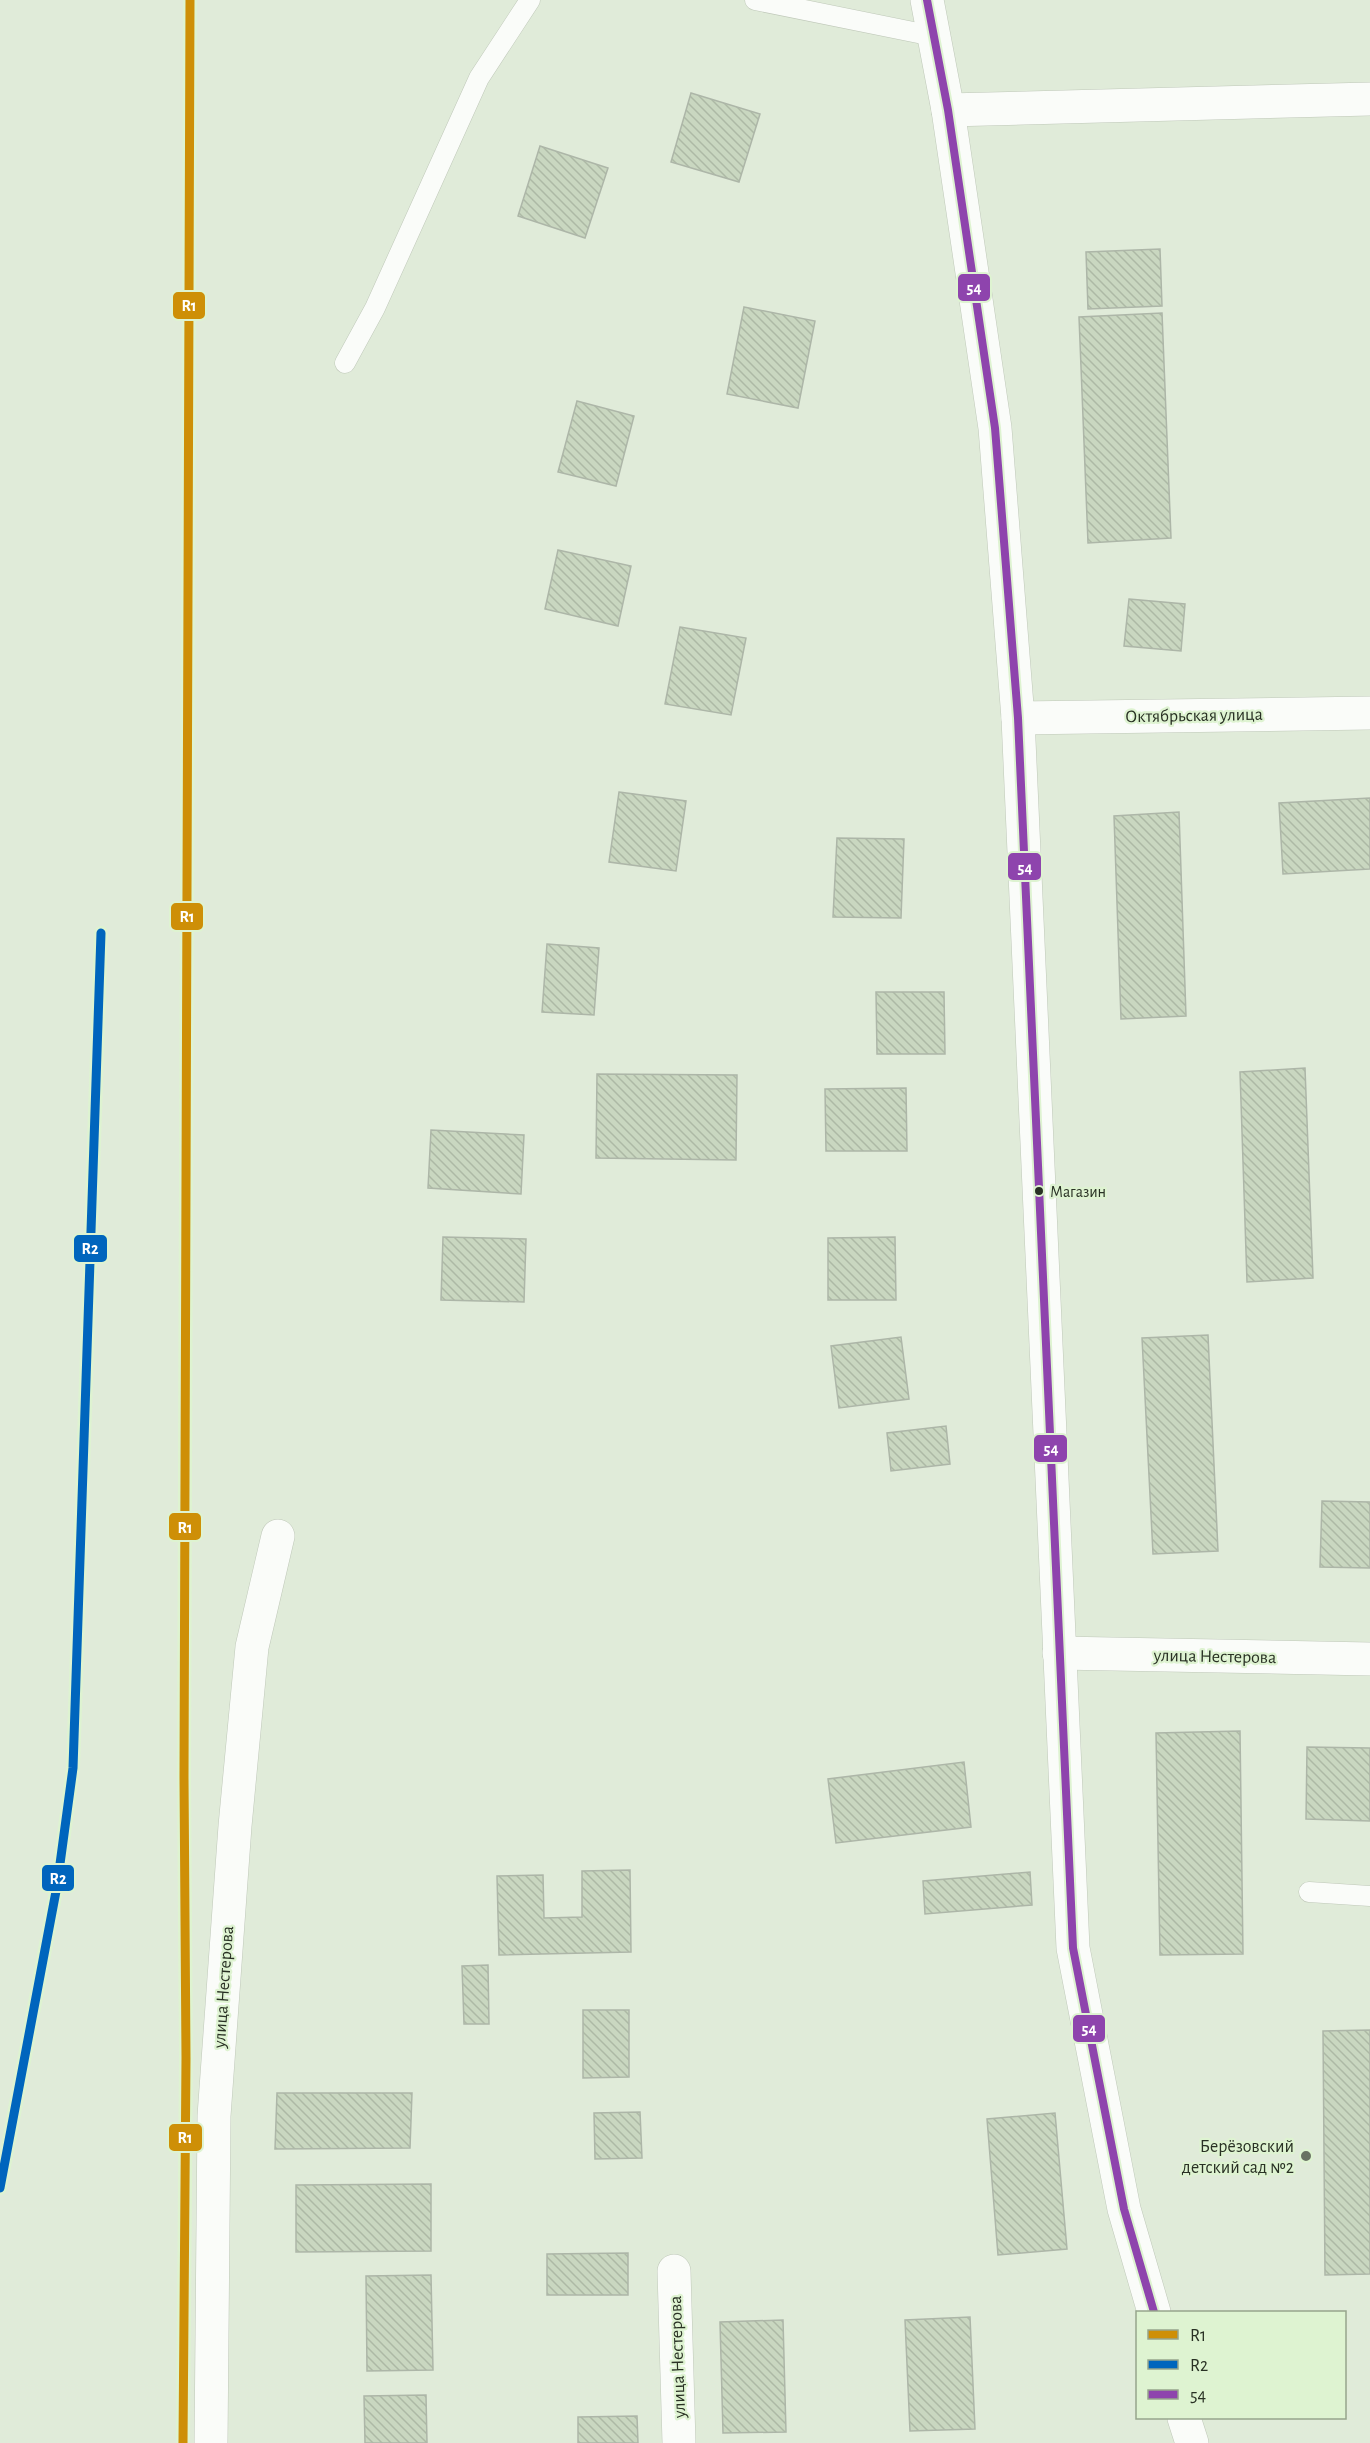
<svg xmlns="http://www.w3.org/2000/svg" width="1370" height="2443" viewBox="0 0 1370 2443" font-family="'Alegreya Sans',sans-serif">
<style>
.building{fill:url(#building-back-hatch);stroke:#adb6a8;stroke-width:1.5}
.lines{fill:none;stroke-linecap:round;stroke-linejoin:round}
.lane-casing{stroke:#bfc8b9;stroke-width:21}
.street-casing{stroke:#bfc8b9;stroke-width:34}
.secondary-casing{stroke:#bfc8b9;stroke-width:34}
.lane{stroke:#fafcf9;stroke-width:20}
.street{stroke:#fafcf9;stroke-width:33}
.secondary{stroke:#fafcf9;stroke-width:33}
.bus-1-casing{stroke:#def3d1;stroke-width:12}
.bus-1{stroke:#8e44ad;stroke-width:8}
.rail-1-casing{stroke:#def3d1;stroke-width:14}
.rail-2-casing{stroke:#def3d1;stroke-width:14}
.rail-1{stroke:#ce8f07;stroke-width:9}
.rail-2{stroke:#0065bd;stroke-width:9}
.bus-dot{fill:#293124;stroke:#def3d1;stroke-width:2}
.poi-dot{fill:#697263;stroke:#def3d1;stroke-width:2}
.labels{text-anchor:middle;stroke-width:4.5;stroke-linejoin:round;paint-order:stroke}
.bus-label{font-size:16px;fill:#293124;stroke:#def3d1;text-anchor:start}
.street-label{font-size:18px;fill:#293124;stroke:#def3d1}
.poi-label{font-size:18px;fill:#293124;stroke:#def3d1;text-anchor:end}
.line-badge{stroke:#def3d1;stroke-width:2}
.badge-label{font-size:16px;text-anchor:middle;font-weight:bold;fill:#fff}
</style>
<defs>
<pattern id="building-back-hatch" width="6" height="6" patternUnits="userSpaceOnUse" patternTransform="scale(1.5)"><rect width="6" height="6" fill="#c9d7c0"/><path d="M-1 5l2 2M0 0l6 6M5-1l2 2" fill="none" stroke="#adb9a5"/></pattern>
</defs>
<rect width="100%" height="100%" fill="#e0ebd9"/>
<g class="building">
<path d="M691,93l69,21 -21,68 -68,-20z"/>
<path d="M540,146l68,22 -23,70 -67,-22z"/>
<path d="M1160,249l2,57 -74,3 -2,-57z"/>
<path d="M744,307l71,14 -17,87 -71,-14z"/>
<path d="M1162,313l9,225 -83,5 -9,-226z"/>
<path d="M577,401l57,15 -18,70 -58,-14z"/>
<path d="M558,550l73,16 -13,60 -73,-17z"/>
<path d="M1129,599l56,5 -4,47 -57,-5z"/>
<path d="M680,627l66,11 -15,77 -66,-11z"/>
<path d="M619,792l67,9 -10,70 -67,-9z"/>
<path d="M1370,798v71l-87,5 -4,-71z"/>
<path d="M1179,812l7,204 -65,3 -7,-203z"/>
<path d="M837,838l67,1 -3,79 -68,-1z"/>
<path d="M547,944l52,4 -5,67 -52,-3z"/>
<path d="M876,992h68l1,62h-68z"/>
<path d="M1305,1068l8,210 -66,4 -7,-210z"/>
<path d="M597,1074l140,1 -1,85 -140,-2z"/>
<path d="M906,1088l1,63h-81l-1,-62z"/>
<path d="M431,1130l93,5 -3,59 -93,-6z"/>
<path d="M443,1237l83,2 -2,63 -83,-2z"/>
<path d="M895,1237l1,63h-68v-62z"/>
<path d="M1208,1335l10,216 -65,3 -11,-216z"/>
<path d="M901,1337l8,62 -70,9 -8,-62z"/>
<path d="M946,1426l4,38 -59,7 -4,-38z"/>
<path d="M1322,1501l48,1v66l-50,-1z"/>
<path d="M1240,1731l3,223 -83,1 -4,-222z"/>
<path d="M1307,1747l63,1v73l-64,-2z"/>
<path d="M964,1762l7,65 -135,16 -8,-64z"/>
<path d="M630,1870l1,82 -132,3 -2,-79 46,-1 1,43 38,-1v-46z"/>
<path d="M1030,1872l2,33 -107,9 -2,-33z"/>
<path d="M488,1965l1,59h-25l-2,-58z"/>
<path d="M583,2010h46v67l-46,1z"/>
<path d="M1370,2030v244l-45,1 -2,-244z"/>
<path d="M277,2093h135l-2,55 -135,1z"/>
<path d="M640,2112l2,46 -47,1 -1,-46z"/>
<path d="M1055,2113l12,136 -69,6 -11,-136z"/>
<path d="M431,2184v67l-135,1v-67z"/>
<path d="M628,2253v42h-81v-41z"/>
<path d="M431,2275l2,95 -66,1 -1,-95z"/>
<path d="M970,2317l5,112 -65,2 -5,-111z"/>
<path d="M783,2320l3,112 -63,1 -3,-111z"/>
<path d="M426,2395l1,48h-62l-1,-47z"/>
<path d="M637,2416l1,27h-60v-26z"/>
</g>
<g class="lines">
<g class="lane-casing">
<g id="lane">
<path d="M755,0l178,36"/>
<path d="M345,363l30,-55 104,-230 51,-78"/>
<path d="M1309,1892l61,4"/>
</g>
</g>
<g class="street-casing">
<g id="street">
<path d="M948,110l422,-11"/>
<path d="M1018,718l352,-5"/>
<path d="M1059,1653l311,6"/>
<path d="M674,2271l5,172"/>
<path d="M211,2443l3,-327 21,-290 17,-179 26,-111"/>
</g>
</g>
<g class="secondary-casing">
<g id="secondary">
<path d="M927,0l21,110 47,318 23,290 55,1230 51,261 30,103"/>
<path d="M1184,2418l8,25"/>
</g>
</g>
<use href="#lane" class="lane"/>
<use href="#street" class="street"/>
<use href="#secondary" class="secondary"/>
<g class="bus-1-casing">
<path id="bus-1" d="M927,0l21,110 47,318 23,290 55,1230 51,261 30,103"/>
</g>
<use href="#bus-1" class="bus-1"/>
<g class="rail-1-casing">
<path id="rail-1" d="M183,2443l3,-385 -2,-281 6,-1777"/>
</g>
<g class="rail-2-casing">
<path id="rail-2" d="M0,2188l57,-302 16,-118 28,-835"/>
</g>
<use href="#rail-1" class="rail-1"/>
<use href="#rail-2" class="rail-2"/>
</g>
<circle class="bus-dot" cx="1039" cy="1191" r="5"/>
<circle class="poi-dot" cx="1306" cy="2156" r="6"/>
<g class="labels">
<g class="bus-label">
<text x="1050" y="1197">Магазин</text>
</g>
<g class="street-label">
<text transform="translate(1194 715) rotate(-1)" y="6">Октябрьская улица</text>
<text transform="translate(1215 1656) rotate(1)" y="6">улица Нестерова</text>
<text transform="translate(223 1987) rotate(-86)" y="6">улица Нестерова</text>
<text transform="translate(677 2357) rotate(-92)" y="6">улица Нестерова</text>
</g>
<g class="poi-label">
<text x="1294" y="2152">Берёзовский<tspan x="1294" dy="21">детский сад №2</tspan></text>
</g>
</g>
<g class="line-badge">
<rect x="957" y="273" width="34" height="29" rx="6" fill="#8e44ad"/>
<rect x="172" y="291" width="34" height="29" rx="6" fill="#ce8f07"/>
<rect x="1007" y="852" width="35" height="29" rx="6" fill="#8e44ad"/>
<rect x="170" y="902" width="34" height="29" rx="6" fill="#ce8f07"/>
<rect x="73" y="1234" width="35" height="29" rx="6" fill="#0065bd"/>
<rect x="1033" y="1434" width="35" height="29" rx="6" fill="#8e44ad"/>
<rect x="168" y="1512" width="34" height="29" rx="6" fill="#ce8f07"/>
<rect x="41" y="1864" width="34" height="28" rx="6" fill="#0065bd"/>
<rect x="1072" y="2014" width="34" height="29" rx="6" fill="#8e44ad"/>
<rect x="168" y="2123" width="35" height="29" rx="6" fill="#ce8f07"/>
</g>
<g class="badge-label">
<text x="974" y="293">54</text>
<text x="189" y="311">R1</text>
<text x="1025" y="873">54</text>
<text x="187" y="922">R1</text>
<text x="90" y="1254">R2</text>
<text x="1051" y="1454">54</text>
<text x="185" y="1533">R1</text>
<text x="58" y="1884">R2</text>
<text x="1089" y="2034">54</text>
<text x="185" y="2143">R1</text>
</g>
<rect x="1136" y="2311" width="210" height="108" fill="#def3d1" stroke="#96a58c" stroke-width="1.5"/>
<rect x="1148" y="2330" width="30" height="9" fill="#ce8f07" stroke="#96a58c" stroke-width="1.5"/>
<text x="1190" y="2341" font-size="18" fill="#293124">R1</text>
<rect x="1148" y="2360" width="30" height="9" fill="#0065bd" stroke="#96a58c" stroke-width="1.5"/>
<text x="1190" y="2371" font-size="18" fill="#293124">R2</text>
<rect x="1148" y="2390" width="30" height="9" fill="#8e44ad" stroke="#96a58c" stroke-width="1.5"/>
<text x="1190" y="2401" font-size="18" fill="#293124">54</text>
</svg>
